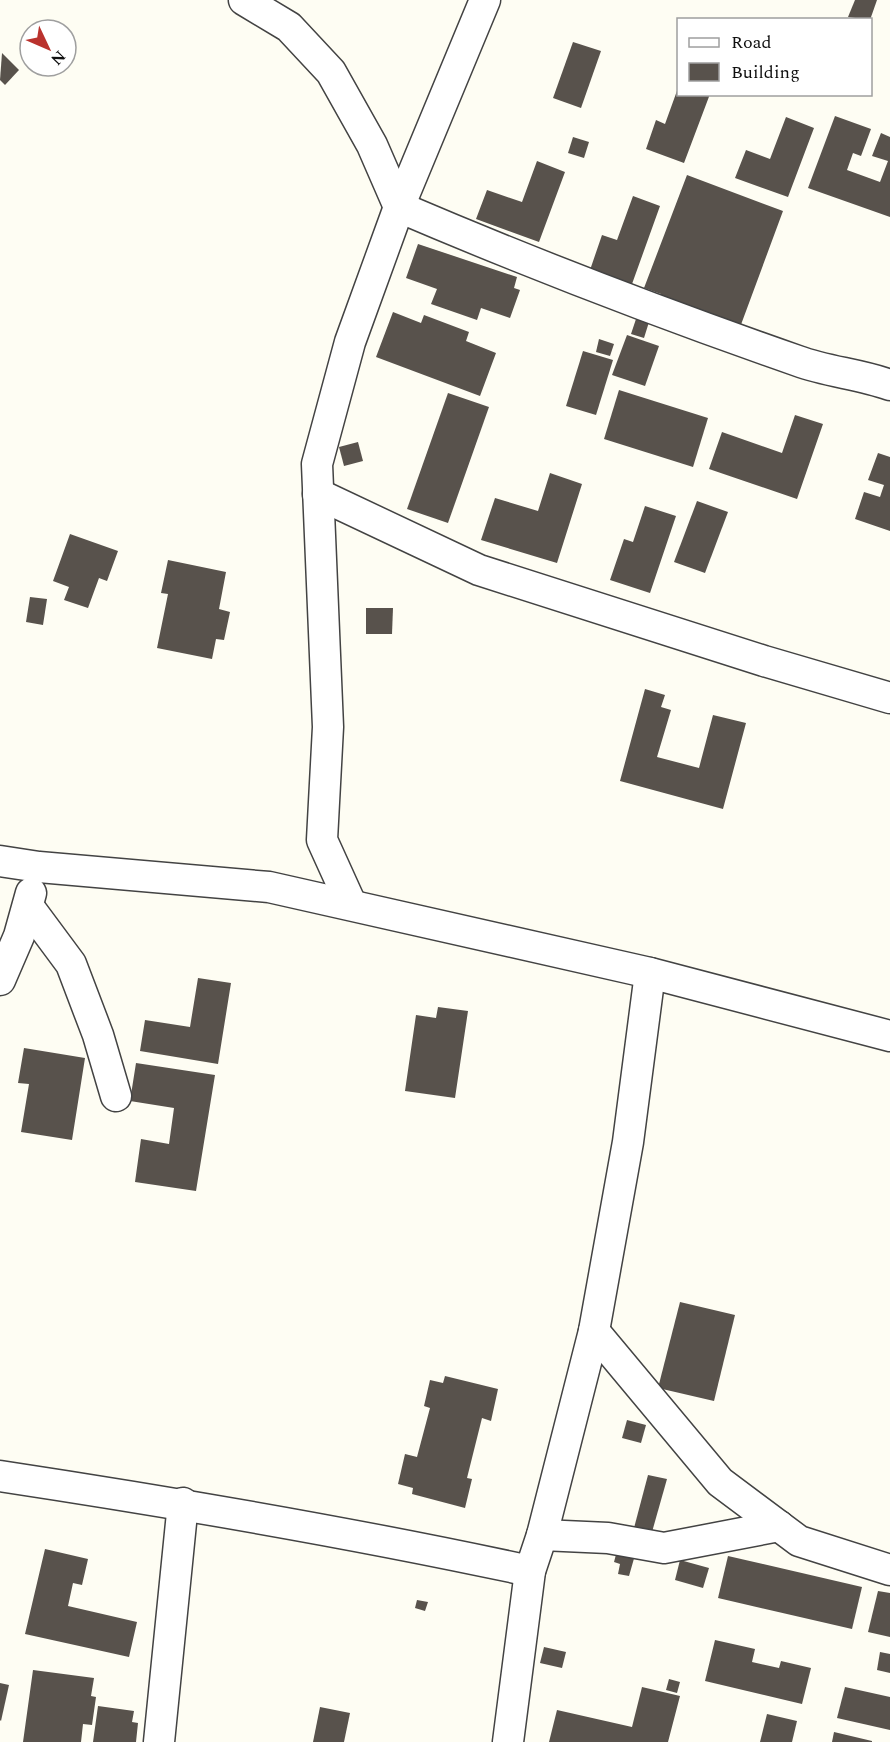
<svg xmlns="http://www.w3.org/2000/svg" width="890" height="1742" viewBox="0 0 890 1742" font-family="Spectral,serif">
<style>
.building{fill:#58524c}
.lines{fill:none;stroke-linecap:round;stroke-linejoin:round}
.minor-casing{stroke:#434343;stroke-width:33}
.minor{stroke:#fff;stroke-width:30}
</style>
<rect width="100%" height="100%" fill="#fefdf3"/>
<g class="building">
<path d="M855,0h22l-7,20 -22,-3z"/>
<path d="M573,42l28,9 -20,57 -28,-10z"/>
<path d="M2,53l17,17 -14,15 -5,-5z"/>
<path d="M678,88v6h32l-26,69 -38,-14 10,-29 9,4z"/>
<path d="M835,116l36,13 -10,27 -8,-3 -6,17 33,12 8,-21 -16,-5 9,-23 9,4v80l-82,-29z"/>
<path d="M786,117l28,11 -26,69 -53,-19 11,-28 24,9z"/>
<path d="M573,137l16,5 -5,16 -16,-5z"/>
<path d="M537,161l28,11 -26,70 -63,-23 11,-29 35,12z"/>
<path d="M687,175l96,36 -44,119 -80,-30 2,-6 -17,-6z"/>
<path d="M633,196l27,10 -28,78 -42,-14 12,-35 15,5z"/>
<path d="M418,244l99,33 -3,11 6,2 -10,28 -29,-10 -4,12 -46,-16 6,-15 -31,-11z"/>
<path d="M393,312l28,11 3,-8 45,17 -3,9 30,12 -16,43 -104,-39z"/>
<path d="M636,319l13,3 -5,16 -13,-4z"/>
<path d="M627,335l32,11 -14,40 -33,-11z"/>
<path d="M599,339l15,5 -4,12 -14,-4z"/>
<path d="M583,351l30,9 -17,55 -30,-9z"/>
<path d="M619,390l89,28 -15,49 -89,-28z"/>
<path d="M448,393l41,14 -41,116 -41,-14z"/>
<path d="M795,415l28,9 -26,75 -88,-30 13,-37 60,21z"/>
<path d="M358,442l5,19 -19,5 -5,-19z"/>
<path d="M878,453l12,4v74l-35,-12 9,-27 16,5 4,-12 -16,-5z"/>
<path d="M550,473l32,11 -25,79 -76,-23 14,-42 43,13z"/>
<path d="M697,501l31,11 -23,61 -31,-11z"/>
<path d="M645,506l31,10 -26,77 -40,-13 14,-41 9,3z"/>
<path d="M70,534l48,17 -11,30 -8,-3 -11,30 -24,-8 5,-13 -16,-6z"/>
<path d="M168,560l58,12 -7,37 11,3 -6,28 -8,-1 -4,20 -55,-11 11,-54 -7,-1z"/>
<path d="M30,597l17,2 -4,26 -17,-3z"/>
<path d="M366,608h27l-1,26h-26z"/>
<path d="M645,689l20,6 -4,12 10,3 -14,47 42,11 14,-53 33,8 -23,86 -103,-28z"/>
<path d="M198,978l33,5 -13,81 -78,-13 5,-31 45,7z"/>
<path d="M438,1007l30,4 -13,87 -50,-7 11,-76 20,3z"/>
<path d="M24,1048l61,10 -13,82 -51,-8 8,-48 -11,-1z"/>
<path d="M136,1063l79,12 -19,116 -61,-9 6,-43 28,5 5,-36 -44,-7z"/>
<path d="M680,1302l55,13 -21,86 -56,-13z"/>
<path d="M445,1376l53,13 -7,32 -9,-3 -15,60 5,1 -7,29 -53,-14 1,-6 -15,-4 7,-30 12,3 13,-49 -6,-2 6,-26 13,3z"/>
<path d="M627,1420l19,5 -5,18 -19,-5z"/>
<path d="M648,1475l19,4 -15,53 -18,-4z"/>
<path d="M618,1547l17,8 -6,21 -11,-2 2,-10 -6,-2z"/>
<path d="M45,1549l43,10 -6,26 -9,-2 -5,23 69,16 -8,35 -104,-23z"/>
<path d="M728,1556l134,31 -10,42 -134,-31z"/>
<path d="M680,1560l29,8 -6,20 -28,-8z"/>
<path d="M878,1591l12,2v44l-22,-5z"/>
<path d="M417,1600l11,2 -3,9 -10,-3z"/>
<path d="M715,1640l40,9 -3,13 27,6 2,-7 30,7 -9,36 -97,-23z"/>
<path d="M544,1647l22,5 -4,16 -22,-5z"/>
<path d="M880,1652l10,2v19l-13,-3z"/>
<path d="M33,1670l61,8 -3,18 5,1 -4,28 -9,-1 -2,18h-58z"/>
<path d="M669,1679l11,3 -3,11 -11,-3z"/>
<path d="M0,1683l9,2 -8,36 -1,-1z"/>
<path d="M642,1687l38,9 -12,46h-119l8,-32 75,17z"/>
<path d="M845,1687l45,10v33l-53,-12z"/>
<path d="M98,1706l36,5 -2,11 6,1 -2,19h-43z"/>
<path d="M320,1707l30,6 -6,29h-31z"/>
<path d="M767,1714l30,7 -5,21h-32z"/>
<path d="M834,1732l38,9v1h-40z"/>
</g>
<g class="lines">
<g class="minor-casing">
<g id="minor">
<path d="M244,0l45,27 42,45 41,73 27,62c131,56 264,107 399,154 30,11 62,13 92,24"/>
<path d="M318,494l161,76 285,91 126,37"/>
<path d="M0,861l39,6 230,20 381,86 240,63"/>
<path d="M351,904l-29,-64 6,-113 -11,-263 33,-122 49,-135 86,-207"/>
<path d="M28,906l43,58 27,71 18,61"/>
<path d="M0,980l19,-44 12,-43"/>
<path d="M594,1331l126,151 79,59 91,29"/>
<path d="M0,1476c178,27 354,57 530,95"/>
<path d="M542,1535l66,3 56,10 115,-22"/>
<path d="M159,1742l24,-239"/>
<path d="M508,1742l22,-171 12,-36 52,-204 34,-189 22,-169"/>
</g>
</g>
<use href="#minor" class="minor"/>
</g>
<rect x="677" y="18" width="195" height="78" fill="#ffffff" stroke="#9f9f9f" stroke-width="1.5"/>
<rect x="689" y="38" width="30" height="9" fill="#ffffff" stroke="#9f9f9f" stroke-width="1.5"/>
<text x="731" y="48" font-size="18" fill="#101010">Road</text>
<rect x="689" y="63" width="30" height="18" fill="#58524c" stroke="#9f9f9f" stroke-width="1.5"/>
<text x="731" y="78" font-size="18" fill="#101010">Building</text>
<g transform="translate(48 48) rotate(134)"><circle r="28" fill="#ffffff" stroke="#9f9f9f" stroke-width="1.5"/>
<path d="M0-4.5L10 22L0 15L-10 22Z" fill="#ba322d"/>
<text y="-9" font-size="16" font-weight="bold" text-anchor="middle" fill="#101010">N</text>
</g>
</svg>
